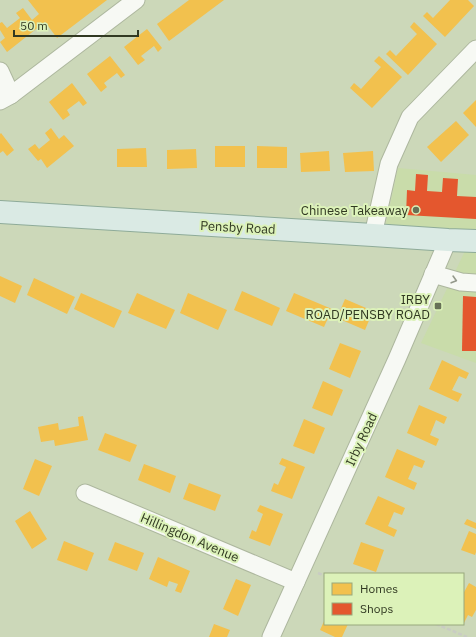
<svg xmlns="http://www.w3.org/2000/svg" width="476" height="637" viewBox="0 0 476 637" font-family="'IBM Plex Sans',sans-serif">
<style>
.built{fill:#c9dcaa}
.homes{fill:#f2c14e}
.shops{fill:#e4572e}
.lines{fill:none;stroke-linecap:round;stroke-linejoin:round}
.minor-casing{stroke:#adb79e;stroke-width:19}
.major-casing{stroke:#8eab99;stroke-width:24}
.path{stroke:#c9ccc3;stroke-width:2.5;stroke-dasharray:4 2;stroke-linecap:butt}
.minor{stroke:#f7f9f4;stroke-width:17}
.major{stroke:#daeae4;stroke-width:22}
.oneway{stroke:#94998b}
.poi-dot{fill:#677157;stroke:#dcf2b9;stroke-width:1.5}
.labels{text-anchor:middle;stroke-width:4;stroke-linejoin:round;paint-order:stroke}
.poi-label{font-size:13px;fill:#313922;stroke:#dcf2b9;text-anchor:end}
.street-label{font-size:13px;fill:#313922;stroke:#dcf2b9}
</style>
<rect width="100%" height="100%" fill="#ccd8b9"/>
<path class="built" d="M398,168l78,7v188l-55,-20 53,-111 -89,-4z"/>
<g class="homes">
<path d="M28,0h79l-50,38 -12,-16 -38,30 -7,-10 5,-4 -5,-8v-7l2,-1 5,6 13,-10 -4,-5 7,-5 9,12 7,-6z"/>
<path d="M189,0h35l-55,41 -12,-17z"/>
<path d="M450,0h18l6,6 -29,31 -22,-21 4,-4 6,6z"/>
<path d="M414,22l23,22 -29,31 -22,-21 4,-4 6,6 21,-22 -7,-7z"/>
<path d="M147,29l15,19 -4,4 -4,-6 -13,10 4,4 -7,5 -14,-18z"/>
<path d="M110,56l15,19 -4,3 -4,-5 -13,10 3,4 -6,5 -14,-18z"/>
<path d="M379,56l23,21 -30,31 -22,-20 4,-5 7,6 20,-22 -7,-6z"/>
<path d="M72,83l15,20 -4,3 -4,-5 -12,9 3,5 -7,5 -14,-18z"/>
<path d="M476,100v27l-13,-14z"/>
<path d="M456,121l13,14 -28,27 -14,-15z"/>
<path d="M51,128l8,11 5,-4 10,11 -27,22 -6,-9 -3,2 -10,-12 7,-5 4,5 11,-9 -5,-7z"/>
<path d="M1,133l13,17 -7,6 -4,-5 -3,2v-19z"/>
<rect x="215" y="146" width="30" height="21"/>
<path d="M257,146l30,1v21h-30z"/>
<path d="M146,148l1,19h-30v-18z"/>
<path d="M196,149l1,19 -30,1v-19z"/>
<path d="M329,151l1,20 -29,1 -1,-19z"/>
<path d="M373,151l1,20 -29,1 -2,-19z"/>
<path d="M0,276l22,10 -7,17 -15,-7z"/>
<path d="M34,278l41,19 -8,17 -40,-19z"/>
<path d="M242,291l38,17 -8,18 -38,-16z"/>
<path d="M81,293l41,18 -8,17 -40,-19z"/>
<path d="M137,293l38,17 -9,19 -38,-16z"/>
<path d="M188,293l39,17 -9,20 -38,-17z"/>
<path d="M294,293l38,16 -8,18 -38,-16z"/>
<path d="M345,299l28,12 -8,19 -28,-12z"/>
<path d="M340,343l21,8 -11,27 -21,-9z"/>
<path d="M442,360l27,13 -3,6 -7,-3 -7,14 10,4 -4,8 -29,-13z"/>
<path d="M323,381l20,9 -11,26 -20,-8z"/>
<path d="M419,405l28,12 -3,7 -8,-4 -6,15 9,4 -3,7 -29,-13z"/>
<path d="M83,416l5,24 -33,6 -1,-6 -13,2 -3,-15 20,-4 1,7 20,-4 -1,-9z"/>
<path d="M304,419l21,9 -11,26 -21,-8z"/>
<path d="M105,433l32,12 -7,17 -32,-12z"/>
<path d="M397,449l28,12 -3,7 -8,-3 -6,14 9,4 -3,7 -29,-13z"/>
<path d="M282,458l23,9 -13,32 -21,-8 3,-8 4,2 8,-18 -7,-3z"/>
<path d="M35,459l17,7 -13,30 -16,-7z"/>
<path d="M144,464l32,12 -6,17 -32,-13z"/>
<path d="M189,483l32,12 -6,16 -32,-12z"/>
<path d="M378,496l27,12 -3,7 -8,-3 -6,14 9,4 -3,7 -29,-13z"/>
<path d="M260,505l23,9 -13,32 -21,-8 3,-8 4,2 7,-18 -6,-3z"/>
<path d="M30,511l17,28 -15,10 -17,-28z"/>
<path d="M467,519l9,4v6l-12,-5z"/>
<path d="M469,531l7,3v18l-1,3 -14,-5z"/>
<path d="M64,541l30,12 -7,18 -30,-11z"/>
<path d="M115,542l29,11 -7,18 -29,-11z"/>
<path d="M361,542l23,8 -8,22 -23,-8z"/>
<path d="M158,557l32,14 -9,22 -6,-2 3,-7 -9,-3 -2,6 -18,-8z"/>
<path d="M236,579l15,6 -13,31 -15,-7z"/>
<path d="M469,583l7,4v23l-4,7 -4,-2 -4,8 -1,-1v-28z"/>
<path d="M325,619v5h23l-6,13h-7l-15,-7z"/>
<path d="M214,624l16,6 -3,7h-18z"/>
</g>
<g class="shops">
<path d="M416,174l12,1 -1,16 15,1 1,-14 15,1 -1,17 19,1v22l-70,-4 1,-25 8,1z"/>
<path d="M463,296l13,1v54h-14z"/>
</g>
<g class="lines">
<g class="minor-casing">
<g id="minor">
<path d="M0,71l11,24"/>
<path d="M0,101l11,-6 125,-95"/>
<path d="M373,235l16,-71 21,-47 66,-68"/>
<path d="M433,274l28,8 15,1"/>
<path d="M85,493l211,89"/>
<path d="M271,637l126,-278 51,-119"/>
</g>
</g>
<g class="major-casing">
<path id="major" d="M0,212l373,23 75,5 28,1"/>
</g>
<g class="path">
<path d="M318,573l7,3"/>
<path d="M436,624l31,13"/>
</g>
<use href="#minor" class="minor"/>
<use href="#major" class="major"/>
</g>
<defs><path id="oneway-chevron" d="M-2-3.5L2.5 0L-2 3.5" fill="none" stroke-width="1.6" stroke-linecap="round" stroke-linejoin="round"/></defs>
<use class="oneway" href="#oneway-chevron" transform="translate(454 280) rotate(16)"/>
<g class="poi-dot">
<circle cx="416" cy="210" r="4"/>
<rect x="434" y="302" width="8" height="8" rx="2"/>
</g>
<g class="labels">
<g class="poi-label">
<text x="408" y="215">Chinese Takeaway</text>
<text x="430" y="304">IRBY<tspan x="430" dy="15">ROAD/PENSBY ROAD</tspan></text>
</g>
<g class="street-label">
<text transform="translate(238 227) rotate(3)" y="5">Pensby Road</text>
<text transform="translate(361 439) rotate(-65)" y="5">Irby Road</text>
<text transform="translate(190 537) rotate(23)" y="5">Hillingdon Avenue</text>
</g>
</g>
<rect x="324" y="573" width="140" height="52" fill="#dcf2b9" stroke="#98a87d"/>
<rect x="332" y="583" width="20" height="12" fill="#f2c14e" stroke="#98a87d"/>
<text x="360" y="593" font-size="12" fill="#313922">Homes</text>
<rect x="332" y="603" width="20" height="12" fill="#e4572e" stroke="#98a87d"/>
<text x="360" y="613" font-size="12" fill="#313922">Shops</text>
<path d="M14 30v6h124v-6" fill="none" stroke="#313922" stroke-width="2"/>
<text x="20" y="30" font-size="12" fill="#313922" stroke="#dcf2b9" stroke-width="3" paint-order="stroke">50 m</text>
</svg>
